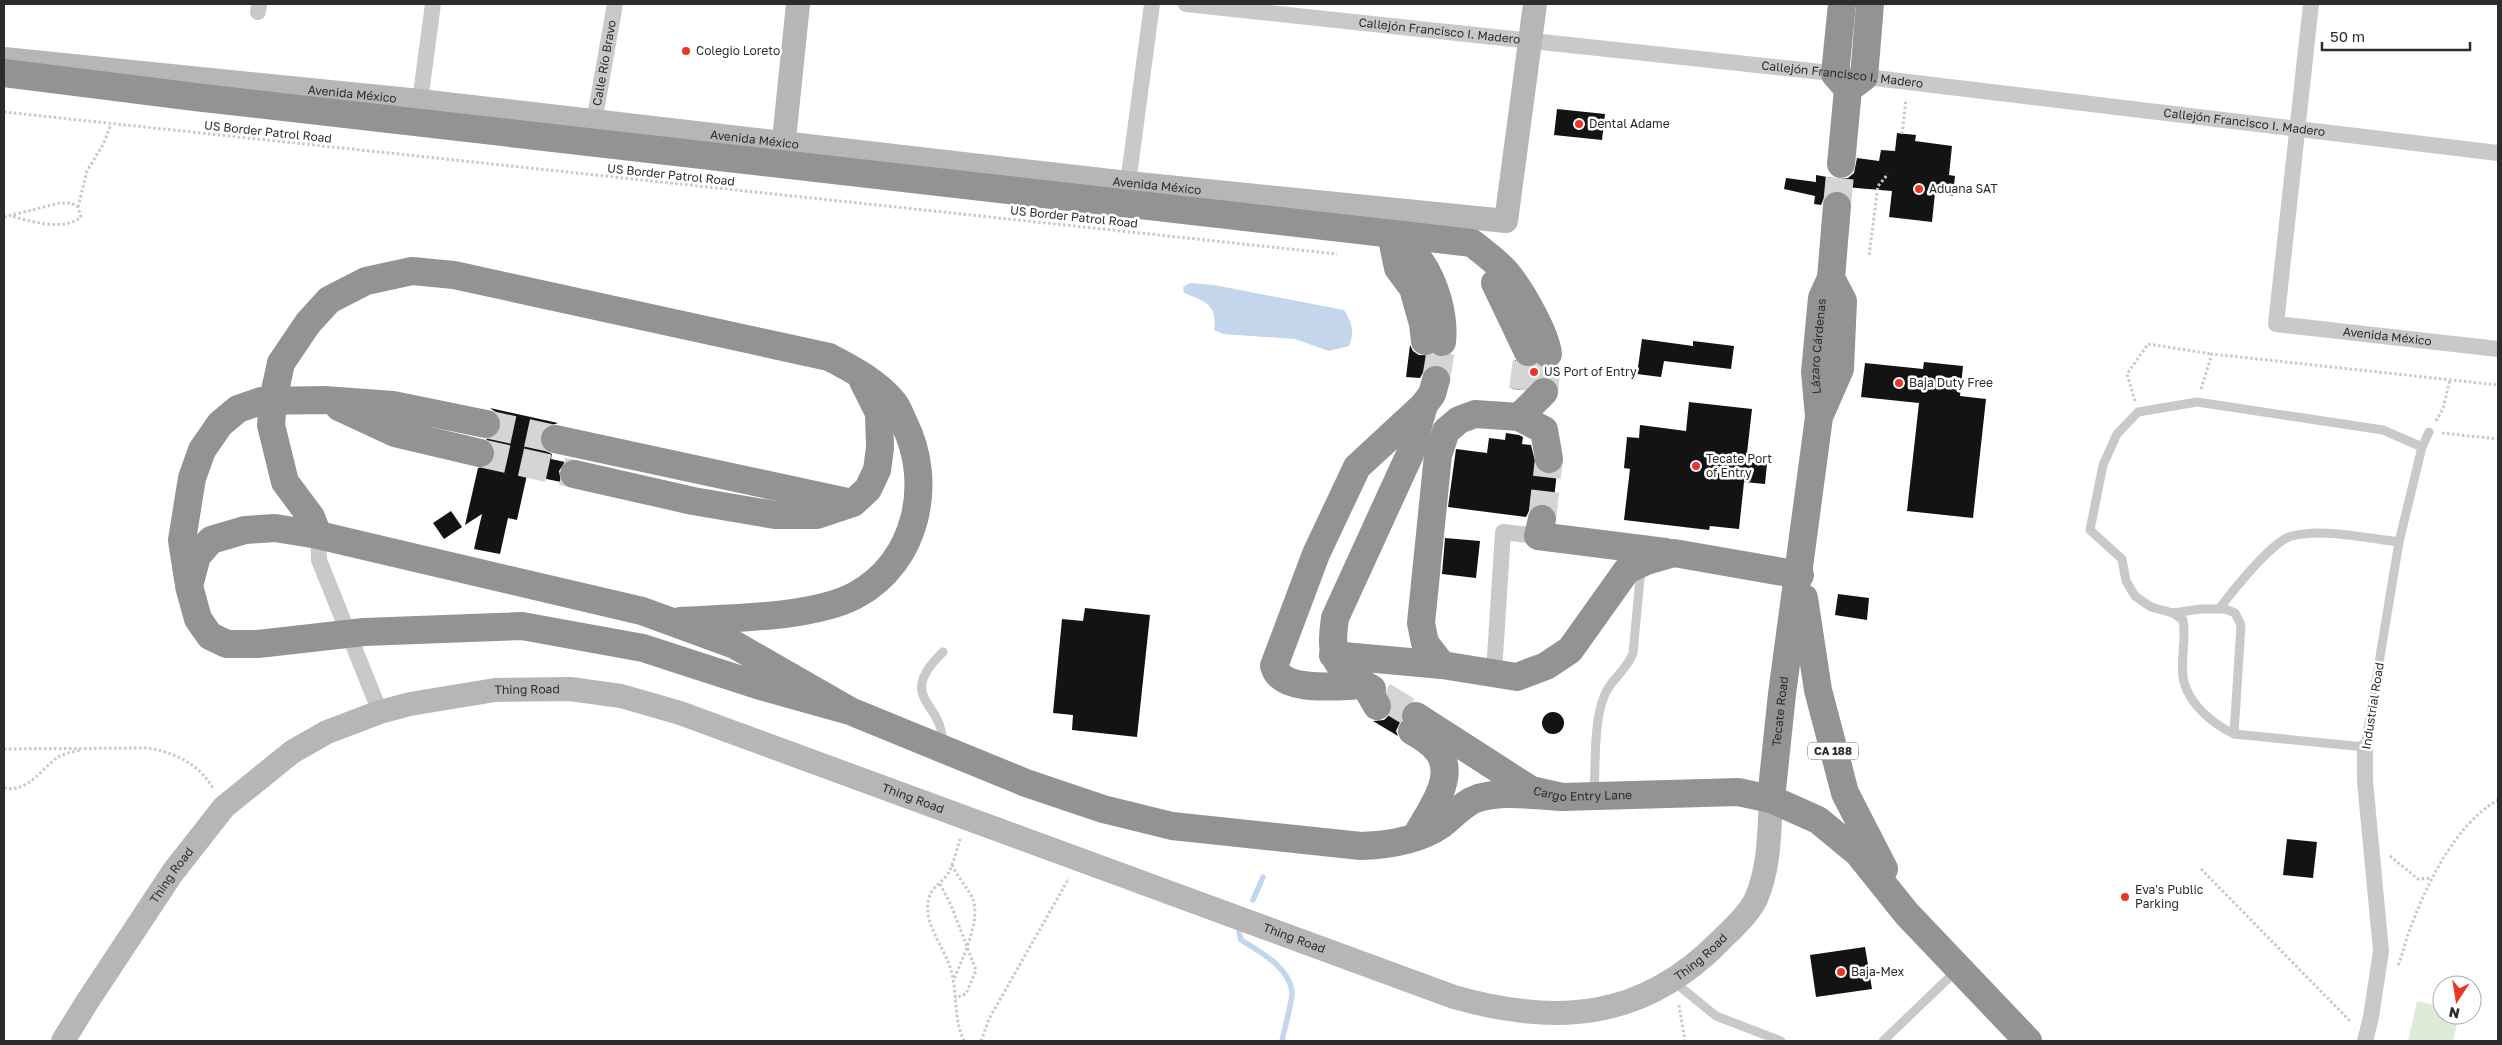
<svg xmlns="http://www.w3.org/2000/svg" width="2502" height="1045" viewBox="0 0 2502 1045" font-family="'Golos Text',sans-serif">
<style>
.green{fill:#e0ead9}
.water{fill:#c4d6eb}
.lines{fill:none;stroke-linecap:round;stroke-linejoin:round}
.stream{stroke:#c4d6eb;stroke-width:5.5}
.building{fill:#131313}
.highway-tunnel{stroke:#d5d5d5;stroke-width:28;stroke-dasharray:28 14;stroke-linecap:butt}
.path{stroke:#c9c9c9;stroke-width:3;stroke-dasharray:2.5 2.5;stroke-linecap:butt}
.lane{stroke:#c9c9c9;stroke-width:9}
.street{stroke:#c9c9c9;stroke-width:16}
.secondary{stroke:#b6b6b6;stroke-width:24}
.highway{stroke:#939393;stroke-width:28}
.poi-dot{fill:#e83629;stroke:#fff;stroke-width:2}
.labels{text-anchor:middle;stroke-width:5;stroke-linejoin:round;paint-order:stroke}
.shield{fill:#fff;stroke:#6b6b6b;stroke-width:1}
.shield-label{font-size:11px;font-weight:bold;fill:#2c2c2c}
.street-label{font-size:12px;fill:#2c2c2c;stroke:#fff}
.poi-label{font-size:12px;fill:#2c2c2c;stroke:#fff;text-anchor:start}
</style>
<rect width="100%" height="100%" fill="#fff"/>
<path class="green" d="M2417,1001l25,6v8h17l-6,26h-45z"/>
<path class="water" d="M1190,283l24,2 130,25c8,13 11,22 5,36l-20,5 -34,-12 -72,-5 -9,-4c4,-25 -9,-29 -30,-37l-1,-6z"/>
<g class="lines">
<g class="stream">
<path d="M1253,900l10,-23"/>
<path d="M1239,932l2,8c19,12 47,26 51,51 1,8 -8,39 -10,50"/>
</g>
</g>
<g class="building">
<path d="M1557,109l48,5 -3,26 -48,-5z"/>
<path d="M1897,133l19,2 -1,6 37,5 -3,29 6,1 -2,20 -18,-3 -3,29 -43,-5 3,-26 -47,-4 -1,5 -6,-2 -8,2 -6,6 -3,7 -7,-1 1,-8 -31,-7 2,-11 30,4v-7l23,4 9,-1 6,-5 3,-15 22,3 2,-11 14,1z"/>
<path d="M1642,339l51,7v-5l41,5 -3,23 -67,-8 -3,16 -24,-3z"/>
<path d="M1410,345l3,6 6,4 29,1 -1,13 -7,-4h-7l-8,4 -5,9 -14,-1z"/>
<path d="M1515,360l11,7 11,-2 7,4 12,-2 -2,13 -6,-3h-8l-16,13 -12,-1z"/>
<path d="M1924,362l39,4 -3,30 26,3 -13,119 -66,-7 12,-108 -58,-6 4,-34 58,6z"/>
<path d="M1689,402l63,7 -6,53 21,2 -2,20 -21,-2 -5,47 -29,-3 -1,4 -85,-10 6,-51 -6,-1 3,-31 12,1 1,-13 46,6z"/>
<path d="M490,408l68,15 -14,5 -4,7v8l4,7 8,4 -1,5 14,3 -6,9 2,11 -34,-7 -10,45 -9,-2 -8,36 -26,-5 8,-35 -17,11 13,-57 13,-4 4,-8v-8l-9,-9 12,-5 3,-6v-8l-4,-7z"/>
<path d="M1506,433l13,2 4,2 -1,7 9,1 6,24 7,5 13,-2 -4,36 -8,-4h-8l-7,5 -4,8 -78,-10 8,-58 31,4 2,-15 16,2z"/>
<path d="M451,511l11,16 -18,12 -11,-16z"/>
<path d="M1445,538l35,3 -4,37 -34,-4z"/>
<path d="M1838,594l31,4 -2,22 -32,-5z"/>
<path d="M1085,608l65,7 -13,122 -65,-7 1,-15 -20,-2 9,-94 21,2z"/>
<path d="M1389,686l24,15 -10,7 -2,12 -5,11 2,5 -25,-15 11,-1 7,-7 2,-7 -6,-14z"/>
<circle cx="1553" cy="723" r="11"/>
<path d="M2287,839l30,3 -4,36 -30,-3z"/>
<path d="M1865,947l7,42 -56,8 -6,-42z"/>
</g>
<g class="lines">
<g class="highway-tunnel">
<path d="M1837,206l4,-42"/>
<path d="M1436,380l6,-38"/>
<path d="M1523,390l5,-38"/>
<path d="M1544,392l4,-38"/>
<path d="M486,424l69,15"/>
<path d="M480,453l94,21"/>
<path d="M1542,519l7,-60"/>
<path d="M1383,696l33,20"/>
</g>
<g class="path">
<path d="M4,112l1333,142"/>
<path d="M1902,134l4,-35"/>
<path d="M78,207l9,-36 17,-28 7,-19"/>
<path d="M4,217l56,-14h11l7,4 3,10c-17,15 -51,4 -70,-1"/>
<path d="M1869,255l9,-69 10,-12"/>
<path d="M2201,389l11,-35 286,31"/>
<path d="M2135,401l-8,-27 21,-30 64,10"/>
<path d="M2436,421l7,-12 7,-30"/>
<path d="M2442,433l56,6"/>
<path d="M4,749l143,-1c27,4 53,16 67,42"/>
<path d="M4,788c24,5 37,-19 54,-31 7,-4 15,-5 23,-7"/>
<path d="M960,839c-3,10 -6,23 -11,33 -4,8 -16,14 -19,23 -10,25 14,51 21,75 7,24 2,49 13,71"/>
<path d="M2390,856l28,23 13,-1"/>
<path d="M952,865c5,11 17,25 21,34 8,22 -11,61 -20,82"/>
<path d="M2201,869l150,153"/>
<path d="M940,884l11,21 25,65 -10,24 -11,4"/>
<path d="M2398,965c5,-11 7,-23 11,-33 16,-45 46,-108 89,-132"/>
<path d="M1679,1005l6,36"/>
<path d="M981,1041l8,-22 80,-141"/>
</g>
<g class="lane">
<path d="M2219,609c13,-17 53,-68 73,-73 33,-8 73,2 107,6"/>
<path d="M2173,613l10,7c4,20 -4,42 1,62 6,23 29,42 50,52l131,13 34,-205 23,-95 7,-15"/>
<path d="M2234,734l7,-109 -6,-12 -10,-4h-25l-27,4 -22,-6 -16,-11 -9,-15 -4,-22 -32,-29 13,-65 14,-31 21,-22 59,-10 186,28 39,17"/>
<path d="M941,746c8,-43 -49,-45 2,-94"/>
<path d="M1594,794c2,-29 -1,-73 11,-100 7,-16 22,-24 28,-41l8,-85"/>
<path d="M1673,981l43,35 65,25"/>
<path d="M1883,1041l74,-71"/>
</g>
<g class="street">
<path id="s1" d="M1186,4l664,71 648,78"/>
<path id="s2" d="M2311,4l-35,320 222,25"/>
<path d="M258,12l1,-8"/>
<path d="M420,101l13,-97"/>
<path id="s3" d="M594,122l21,-118"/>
<path d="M1128,183l24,-179"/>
<path d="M318,535l1,25 61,152"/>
<path d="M1494,672l9,-140 35,4"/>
<path d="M2365,1041l6,-24 10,-66 -16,-170v-34"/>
</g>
<g class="secondary">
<path id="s4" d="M4,59l416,42 708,82 378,38 29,-217"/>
<path d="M782,159l16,-155"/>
<path id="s5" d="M63,1041l24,-39 86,-130 51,-65 68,-55 35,-20 53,-20 30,-8 85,-14 75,-1 51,7 59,17 774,284c102,29 188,23 265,-55 13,-13 29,-27 37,-43 14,-33 13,-66 15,-100"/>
</g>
<g class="highway">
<path d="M1842,4l-7,70 13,15"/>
<path d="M4,73l191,24 1277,146c10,8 21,16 30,25 16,16 44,65 46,86"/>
<path d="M1841,164l7,-75 16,-12 6,-73"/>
<path d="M1391,234c9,9 22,17 29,27 15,21 25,55 22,81"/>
<path d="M1391,234l7,34 15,20 10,36 2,17"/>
<path d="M1495,283l33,69"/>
<path d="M339,407l56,26 85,20"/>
<path id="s6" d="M1819,416l-4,-44 7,-74 9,-20 6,-72"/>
<path d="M1519,417l25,-25"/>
<path d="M555,439l297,64"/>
<path d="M1549,459l-5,-29 -25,-13 -44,-3 -16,6 -13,11 -8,24 -17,168 4,20 17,22 75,12 29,-11 24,-16 57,-80 19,-9 28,-8 126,22"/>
<path d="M574,474l119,27 82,14h42l36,-12 15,-14 9,-19 3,-22 -1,-35 -16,-32"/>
<path d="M1542,519l-4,17 127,16"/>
<path d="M318,535l-7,-18 -26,-35 -14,-57 2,-25 8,-37 27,-40 21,-23 37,-19 46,-10 42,4 375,82c23,12 48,25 65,46 4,5 7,14 10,20 30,60 13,139 -48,172 -42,23 -127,23 -176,26"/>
<path d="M188,579l-6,-39 10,-62 10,-28 18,-26 18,-15 23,-8 63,-1 69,5 93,19"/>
<path d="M1804,598l14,92 27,103 39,76"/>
<path d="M1333,655l109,10"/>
<path d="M1372,689c-37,-21 -43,-29 -37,-71l75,-164 14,-49"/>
<path d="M1377,706l-12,-21c-22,0 -83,10 -91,-19l42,-112 41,-87 67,-62 8,-11 4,-14"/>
<path d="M850,711l-115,-66 -93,-34 -324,-76 -43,-7 -30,2 -34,10 -14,16 -8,30 9,33 12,17 17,8h31l106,-12 158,-6 121,22 114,37 93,26 176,72 77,26 69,17 189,20c27,-1 57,-5 80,-21 12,-9 22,-22 37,-27 26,-8 58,-2 84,-1"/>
<path id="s7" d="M1416,716l115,74 31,7 176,-5 33,7 47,21 40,33 49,61 121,127"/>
<path d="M1412,731c9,5 19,11 25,19 22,25 -9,64 -21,86"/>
<path id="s8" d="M1771,799l11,-105 37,-277 21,-48 3,-68 -12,-23"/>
</g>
</g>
<g class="poi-dot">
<circle cx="686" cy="51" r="5"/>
<circle cx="1579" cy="124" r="5"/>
<circle cx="1919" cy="189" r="5"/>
<circle cx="1534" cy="372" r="5"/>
<circle cx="1899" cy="383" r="5"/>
<circle cx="1696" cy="466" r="5"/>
<circle cx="2125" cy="897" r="5"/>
<circle cx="1841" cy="972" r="5"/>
</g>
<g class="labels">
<rect class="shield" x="1808" y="742.5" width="50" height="17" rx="4"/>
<g class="shield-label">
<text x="1833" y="755">CA 188</text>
</g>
<g class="street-label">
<text dy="4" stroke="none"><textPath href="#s1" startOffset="255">Callejón Francisco I. Madero</textPath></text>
<text dy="4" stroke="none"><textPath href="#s3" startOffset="60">Calle Río Bravo</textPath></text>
<text dy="4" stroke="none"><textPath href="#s1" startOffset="660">Callejón Francisco I. Madero</textPath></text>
<text dy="4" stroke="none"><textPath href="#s4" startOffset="350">Avenida México</textPath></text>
<text dy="4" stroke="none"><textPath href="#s1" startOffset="1065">Callejón Francisco I. Madero</textPath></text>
<text transform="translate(268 132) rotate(6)" y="4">US Border Patrol Road</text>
<text dy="4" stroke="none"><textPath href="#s4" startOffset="755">Avenida México</textPath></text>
<text transform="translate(671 175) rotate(6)" y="4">US Border Patrol Road</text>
<text dy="4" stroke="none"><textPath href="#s4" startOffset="1160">Avenida México</textPath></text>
<text transform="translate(1074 217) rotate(6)" y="4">US Border Patrol Road</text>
<text dy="4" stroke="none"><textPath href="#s2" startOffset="434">Avenida México</textPath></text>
<text dy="4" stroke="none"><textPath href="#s6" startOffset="70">Lázaro Cárdenas</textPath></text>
<text dy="4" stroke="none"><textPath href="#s5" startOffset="618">Thing Road</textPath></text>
<text transform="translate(2373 706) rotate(-81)" y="4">Industrial Road</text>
<text dy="4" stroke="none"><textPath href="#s8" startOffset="88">Tecate Road</textPath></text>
<text dy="4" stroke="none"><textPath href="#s7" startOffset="189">Cargo Entry Lane</textPath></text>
<text dy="4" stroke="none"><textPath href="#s5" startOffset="1022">Thing Road</textPath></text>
<text dy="4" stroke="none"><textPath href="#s5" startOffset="198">Thing Road</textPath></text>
<text dy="4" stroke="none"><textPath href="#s5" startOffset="1428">Thing Road</textPath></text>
<text dy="4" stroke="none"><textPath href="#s5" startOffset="1861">Thing Road</textPath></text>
</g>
<g class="poi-label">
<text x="696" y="55">Colegio Loreto</text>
<text x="1589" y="128">Dental Adame</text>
<text x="1929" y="193">Aduana SAT</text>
<text x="1544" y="376">US Port of Entry</text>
<text x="1909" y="387">Baja Duty Free</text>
<text x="1706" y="463">Tecate Port<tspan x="1706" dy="14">of Entry</tspan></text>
<text x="2135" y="894">Eva's Public<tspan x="2135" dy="14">Parking</tspan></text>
<text x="1851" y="976">Baja-Mex</text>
</g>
</g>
<rect width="2502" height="1045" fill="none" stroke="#2c2c2c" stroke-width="10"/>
<g transform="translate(2457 1000) rotate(192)"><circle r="24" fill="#ffffff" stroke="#ababab"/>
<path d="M0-4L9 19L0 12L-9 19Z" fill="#e83629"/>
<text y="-8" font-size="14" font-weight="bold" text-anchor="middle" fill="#2c2c2c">N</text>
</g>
<path d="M2322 42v8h148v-8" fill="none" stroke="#2c2c2c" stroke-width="2.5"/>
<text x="2330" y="42" font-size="15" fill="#2c2c2c" stroke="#ffffff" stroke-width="4" paint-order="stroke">50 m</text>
</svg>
